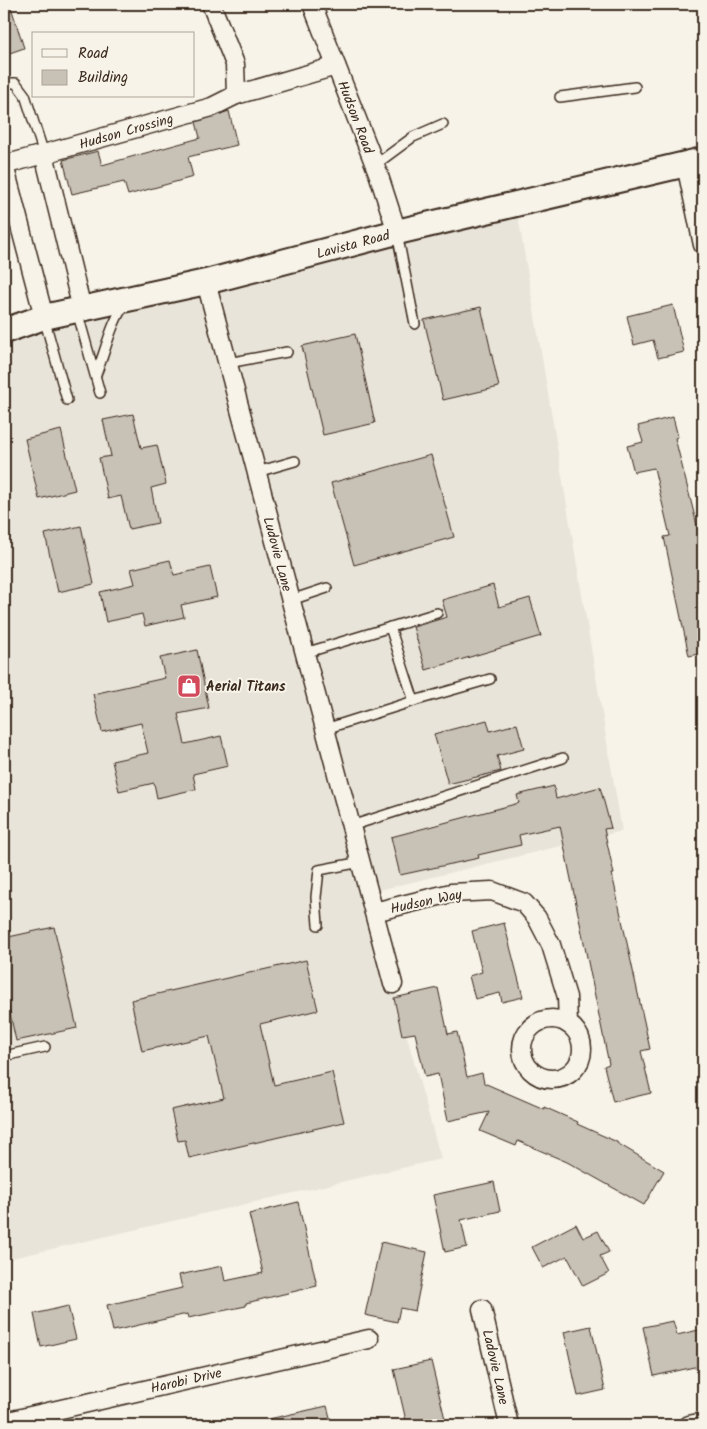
<svg xmlns="http://www.w3.org/2000/svg" width="707" height="1429" viewBox="0 0 707 1429" font-family="Kalam,sans-serif">
<style>
.built{fill:#e9e4d9}
.building{fill:#c8c1b6;stroke:#3b2a1e}
.lines{fill:none;stroke-linecap:round;stroke-linejoin:round}
.service-casing{stroke:#3b2a1e;stroke-width:12}
.minor-casing{stroke:#3b2a1e;stroke-width:21}
.secondary-casing{stroke:#3b2a1e;stroke-width:28}
.service{stroke:#f7f3e8;stroke-width:9}
.minor{stroke:#f7f3e8;stroke-width:18}
.secondary{stroke:#f7f3e8;stroke-width:24}
.labels{text-anchor:middle;stroke-width:4;stroke-linejoin:round;paint-order:stroke}
.street-label{font-size:14px;fill:#3b2a1e;stroke:#f7f3e8}
.poi-label{font-size:14px;font-weight:bold;fill:#3b2a1e;stroke:#f7f3e8;text-anchor:start}
</style>
<rect width="100%" height="100%" fill="#f7f3e8"/>
<filter id="ink" filterUnits="userSpaceOnUse"><feTurbulence type="fractalNoise" baseFrequency=".02" numOctaves="2"/><feDisplacementMap in="SourceGraphic" scale="10" xChannelSelector="R" yChannelSelector="G"/><feConvolveMatrix kernelMatrix="1 2 1 2 8 2 1 2 1" color-interpolation-filters="sRGB"/></filter>
<g filter="url(#ink)">
<path class="built" d="M516,204l106,627 -255,62 74,266 -437,101v-925z"/>
<g class="building">
<path d="M4,4h6l14,44 -20,7z"/>
<path d="M229,111l8,34 -49,12 5,20 -65,18 -4,-13 -52,12 -9,-34 35,-9 4,14 98,-27 -4,-16z"/>
<path d="M673,305l11,47 -26,6 -5,-18 -19,5 -7,-29z"/>
<path d="M481,307l18,80 -56,13 -19,-80z"/>
<path d="M355,334l20,89 -52,12 -21,-89z"/>
<path d="M133,414l8,34 16,-3 9,39 -15,4 7,35 -29,6 -8,-33 -13,3 -9,-41 12,-2 -8,-36z"/>
<path d="M673,417l5,20 -3,1 28,111v104l-14,3 -25,-119 6,-1 -16,-68 -20,4 -7,-26 16,-4 -5,-16z"/>
<path d="M61,430l14,60 -36,9 -14,-60z"/>
<path d="M431,455l23,82 -100,28 -23,-82z"/>
<path d="M81,526l13,58 -36,8 -13,-58z"/>
<path d="M170,560l4,15 36,-8 7,30 -36,8 3,12 -39,9 -3,-12 -36,8 -6,-30 35,-8 -4,-15z"/>
<path d="M493,585l6,22 31,-9 11,38 -115,34 -13,-43 34,-10 -5,-17z"/>
<path d="M197,650l12,58 -31,6 7,30 36,-8 7,30 -35,8 3,15 -39,9 -3,-15 -35,8 -7,-30 36,-8 -7,-30 -39,9 -9,-38 72,-16 -5,-20z"/>
<path d="M487,720l3,11 27,-7 7,25 -27,7 4,15 -53,13 -14,-50z"/>
<path d="M554,786l2,13 44,-12 11,41 -7,1 10,45h-2l38,175 -9,2 10,42 -38,9 -9,-36 5,-2 -49,-238 -41,9 2,10 -43,10 1,3 -79,17 -9,-38 128,-34 -2,-8z"/>
<path d="M504,923l19,74 -21,5 -2,-9 -25,6 -6,-23 13,-4 -10,-41z"/>
<path d="M54,927l23,101 -61,13 -12,-55v-48z"/>
<path d="M306,960l12,50 -58,14 14,61 58,-13 12,50 -155,36 -4,-18 -7,1 -7,-31 53,-12 -15,-62 -67,15 -11,-51z"/>
<path d="M438,988l10,46 9,-2 10,45 15,-4 2,10 60,26v-2l34,15 -1,2 40,18v1l47,28 -20,34 -77,-43 -49,-21 -2,5 -36,-15 9,-19 -41,9 -10,-47 -13,3 -10,-44 -13,2 -8,-37z"/>
<path d="M494,1182l6,29 -39,9 6,27 -22,5 -12,-57z"/>
<path d="M298,1202l19,84 -71,17v3l-58,12 -1,-4 -74,17 -6,-26 75,-17 -3,-13 43,-9 3,15 38,-8 -14,-59z"/>
<path d="M576,1224l7,14 15,-7 11,21 -9,4 9,17 -26,13 -16,-30 -24,12 -11,-21z"/>
<path d="M381,1242l46,10 -12,59 -15,-3 -3,14 -32,-7z"/>
<path d="M68,1306l8,33 -35,8 -7,-33z"/>
<path d="M673,1321l4,14 26,-6v36l-49,11 -11,-49z"/>
<path d="M591,1326l14,64 -27,6 -14,-64z"/>
<path d="M431,1361l15,62 -11,2h-28l-13,-56z"/>
<path d="M327,1406l5,19h-63v-6z"/>
</g>
<g class="lines">
<g class="service-casing">
<g id="service">
<path d="M4,83h12l9,12 19,59"/>
<path d="M560,97l75,-10"/>
<path d="M375,165l38,-28 30,-13"/>
<path d="M397,233l18,91"/>
<path d="M77,311l23,82"/>
<path d="M44,318l23,82"/>
<path d="M228,363l59,-11"/>
<path d="M96,374c10,-23 14,-49 29,-70"/>
<path d="M257,472l38,-11"/>
<path d="M291,600l36,-12"/>
<path d="M305,653l132,-40"/>
<path d="M414,701l76,-22"/>
<path d="M325,729l89,-28 -24,-74"/>
<path d="M351,826l212,-68"/>
<path d="M318,925l-2,-28 3,-27 42,-8"/>
<path d="M4,1056l41,-9"/>
</g>
</g>
<g class="minor-casing">
<g id="minor">
<path d="M211,4l24,60 1,31"/>
<path d="M312,4l66,169 19,59"/>
<path d="M44,154l38,155"/>
<path d="M4,165l208,-58 24,-12 100,-29"/>
<path d="M4,165l40,152"/>
<path d="M686,165l17,80"/>
<path d="M206,282l187,702"/>
<path d="M374,912l77,-19 41,-2 32,12 13,15 14,27 16,52 1,27"/>
<circle cx="552" cy="1049" r="30"/>
<path d="M482,1309l27,116"/>
<path d="M4,1422l365,-83"/>
<path d="M689,1425l14,-3"/>
</g>
</g>
<g class="secondary-casing">
<path id="secondary" d="M4,331l40,-14 162,-35 191,-50 306,-72"/>
</g>
<use href="#service" class="service"/>
<use href="#minor" class="minor"/>
<use href="#secondary" class="secondary"/>
</g>
</g>
<defs>
<g id="shop-square" transform="scale(1.25)"><rect x="-9" y="-9" width="18" height="18" rx="4" fill="#d1495b" stroke="#f7f3e8"/><path d="M-5-2.5h2.3a2.7 3.5 0 0 1 5.4 0H5L5.5 6h-11ZM-1.5-2.5h3a1.5 2.3 0 0 0-3 0Z" fill="#fff"/></g>
</defs>
<g fill-rule="evenodd">
<use href="#shop-square" x="189" y="686"/>
</g>
<g class="labels">
<g class="street-label">
<text transform="translate(356 117) rotate(69)" y="5">Hudson Road</text>
<text transform="translate(126 131) rotate(-16)" y="5">Hudson Crossing</text>
<text transform="translate(353 244) rotate(-15)" y="5">Lavista Road</text>
<text transform="translate(278 554) rotate(75)" y="5">Ludovie Lane</text>
<text transform="translate(426 901) rotate(-12)" y="5">Hudson Way</text>
<text transform="translate(496 1367) rotate(77)" y="5">Ladovie Lane</text>
<text transform="translate(186 1380) rotate(-13)" y="5">Harobi Drive</text>
</g>
<g class="poi-label">
<text x="206" y="691">Aerial Titans</text>
</g>
</g>
<rect width="707" height="1429" fill="none" stroke="#f7f3e8" stroke-width="20"/>
<rect x="10" y="10" width="687" height="1409" fill="none" stroke="#3b2a1e" stroke-width="2" filter="url(#ink)"/>
<rect x="32" y="32" width="162" height="65" fill="#f7f3e8" stroke="#aca397"/>
<rect x="42" y="49" width="25" height="8" fill="#f7f3e8" stroke="#aca397"/>
<text x="78" y="58" font-size="15" fill="#3b2a1e">Road</text>
<rect x="42" y="70" width="25" height="15" fill="#c8c1b6" stroke="#aca397"/>
<text x="78" y="82" font-size="15" fill="#3b2a1e">Building</text>
</svg>
